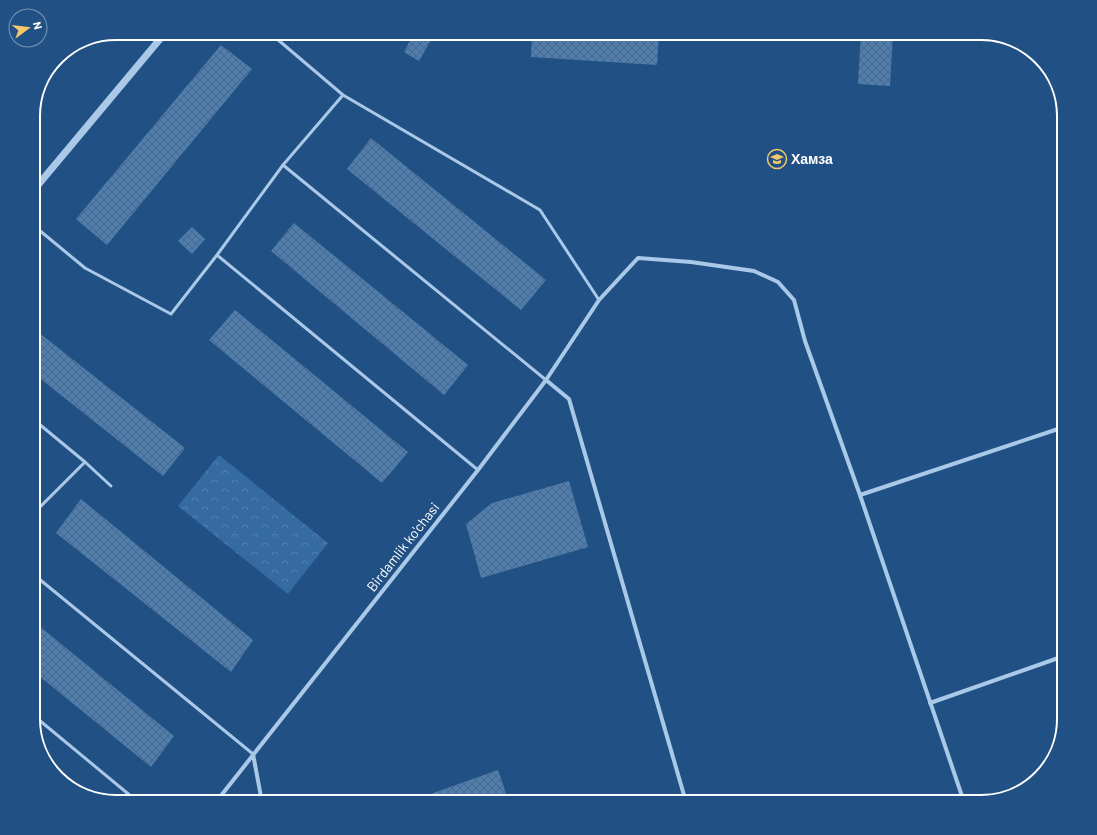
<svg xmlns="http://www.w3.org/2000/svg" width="1097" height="835" viewBox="0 0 1097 835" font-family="Barlow,sans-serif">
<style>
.park{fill:url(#park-crowns)}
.building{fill:url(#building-cross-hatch)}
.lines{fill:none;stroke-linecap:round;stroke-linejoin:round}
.service{stroke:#aac9e9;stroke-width:3}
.minor{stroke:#aac9e9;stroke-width:4}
.tertiary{stroke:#aac9e9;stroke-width:7}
.labels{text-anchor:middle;stroke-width:3;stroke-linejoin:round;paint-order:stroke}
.poi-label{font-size:14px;font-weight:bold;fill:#fff;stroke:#215184;text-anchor:start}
.street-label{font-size:14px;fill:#fff;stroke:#215184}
.rim{fill:none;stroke:#fff;stroke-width:2}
</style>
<defs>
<pattern id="park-crowns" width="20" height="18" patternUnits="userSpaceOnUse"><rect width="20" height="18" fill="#356ba1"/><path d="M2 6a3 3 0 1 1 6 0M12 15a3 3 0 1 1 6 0" fill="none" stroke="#5381af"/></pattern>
<pattern id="building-cross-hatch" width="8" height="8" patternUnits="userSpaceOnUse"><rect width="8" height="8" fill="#4e7dae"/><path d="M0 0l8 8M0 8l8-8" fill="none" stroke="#4d6782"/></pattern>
</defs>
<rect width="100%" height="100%" fill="#215184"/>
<path class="park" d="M219,455l109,88 -40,51 -110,-88z"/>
<g class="building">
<path d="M414,33h5l12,7 -12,21 -15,-9z"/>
<path d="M532,33h127l-2,32 -126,-8z"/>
<path d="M861,33h32l-3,53 -32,-2z"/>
<path d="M221,45l31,24 -145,176 -31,-26z"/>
<path d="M371,138l175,142 -25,30 -174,-141z"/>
<path d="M294,223l174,142 -24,30 -173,-144z"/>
<path d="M192,227l13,12 -13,15 -14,-13z"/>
<path d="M235,310l173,142 -26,31 -173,-143z"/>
<path d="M33,328l152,120 -22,28 -130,-103z"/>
<path d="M569,481l19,66 -107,31 -15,-54 26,-21z"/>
<path d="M81,499l172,141 -22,32 -175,-139z"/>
<path d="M33,621l141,115 -23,31 -118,-96z"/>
<path d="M498,770l11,32h-101z"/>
</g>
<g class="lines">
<g class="service">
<path d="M270,33l73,62 -60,70 -66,90 261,215"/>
<path d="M343,95l197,115 59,90"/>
<path d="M283,165l263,215"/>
<path d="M33,225l52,43 86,46 46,-59"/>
<path d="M33,419l52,43 26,24"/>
<path d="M33,514l52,-52"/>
<path d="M33,574l220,180"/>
<path d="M33,715l105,87"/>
<path d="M223,802l14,-3 5,3"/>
</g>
<g class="minor">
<path d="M546,380l23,19 117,403"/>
<path d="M860,495l204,-68"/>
<path d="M930,703l134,-47"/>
<path d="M253,754l9,48"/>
<path d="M216,802l262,-332 68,-90 53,-80 39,-42 53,4 63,9 24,11 16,18 11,41 55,154 104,307"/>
</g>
<path class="tertiary" d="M33,191l132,-158"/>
</g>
<defs>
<g id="school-ring" transform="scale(1)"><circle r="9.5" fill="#215184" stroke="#f5c76b" stroke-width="1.5"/><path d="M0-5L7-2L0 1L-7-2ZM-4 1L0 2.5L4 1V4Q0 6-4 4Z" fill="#f5c76b"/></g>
</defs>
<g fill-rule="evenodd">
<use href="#school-ring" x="777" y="159"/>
</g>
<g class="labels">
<g class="poi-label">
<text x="791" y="164">Хамза</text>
</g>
<g class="street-label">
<text transform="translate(403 547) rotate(-52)" y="5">Birdamlik ko'chasi</text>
</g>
</g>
<path d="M0 0H1097V835H0ZM116 40H981A76 76 0 0 1 1057 116V719A76 76 0 0 1 981 795H116A76 76 0 0 1 40 719V116A76 76 0 0 1 116 40Z" fill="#215184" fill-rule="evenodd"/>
<path class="rim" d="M116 40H981A76 76 0 0 1 1057 116V719A76 76 0 0 1 981 795H116A76 76 0 0 1 40 719V116A76 76 0 0 1 116 40Z"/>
<g transform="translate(28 28) rotate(75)"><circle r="19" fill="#215184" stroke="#7a97b5"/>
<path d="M0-3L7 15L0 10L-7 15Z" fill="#f5c76b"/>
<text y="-6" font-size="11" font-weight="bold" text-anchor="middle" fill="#ffffff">N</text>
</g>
</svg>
